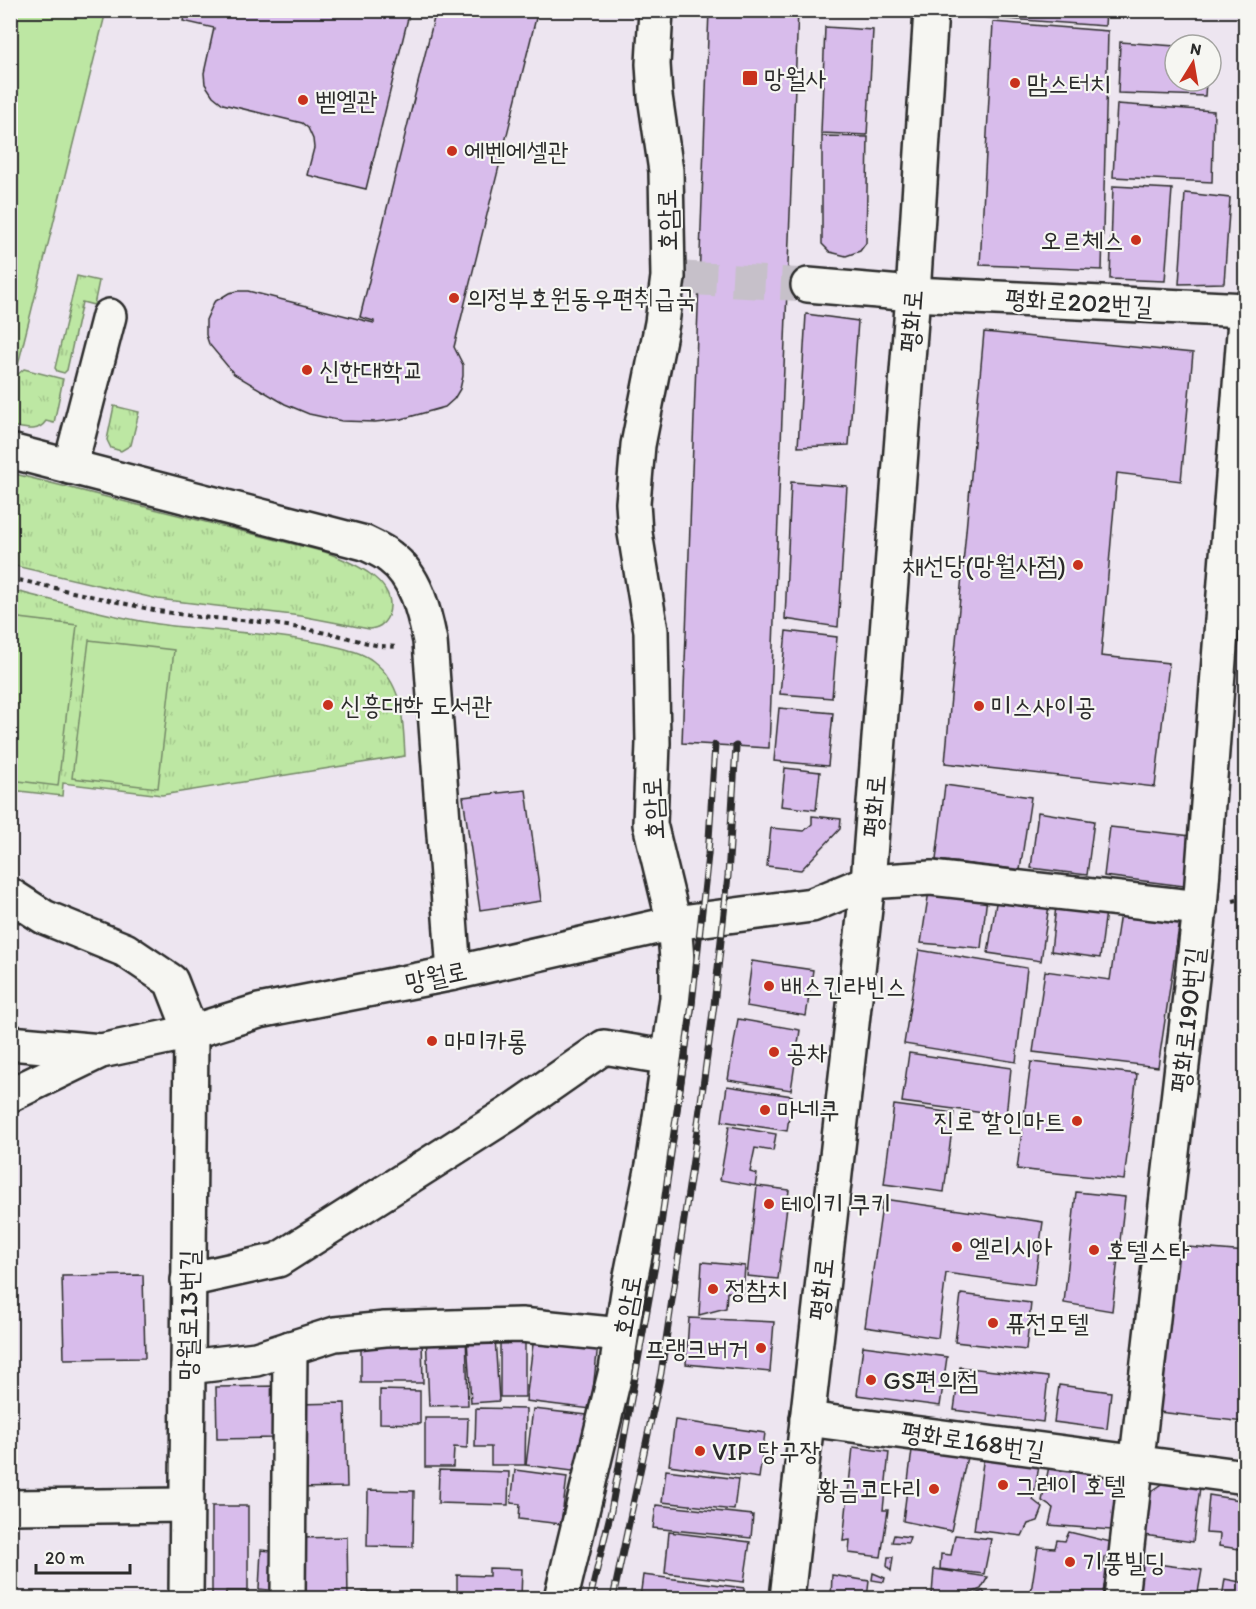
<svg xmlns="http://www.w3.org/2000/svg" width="1256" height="1609" viewBox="0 0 1256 1609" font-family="Itim,'Poor Story',sans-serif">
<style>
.grass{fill:url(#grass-tufts);stroke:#748967;stroke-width:1.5}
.garden{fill:#bde7a3;stroke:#748967;stroke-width:1.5}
.building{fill:#d8bceb;stroke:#2b2b2b;stroke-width:1.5}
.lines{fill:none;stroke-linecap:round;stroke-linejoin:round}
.minor-tunnel{stroke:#c6c0c9;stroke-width:33;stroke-dasharray:33 16;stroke-linecap:butt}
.minor-casing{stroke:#2b2b2b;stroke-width:38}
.major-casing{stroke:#2b2b2b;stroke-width:38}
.path{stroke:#2b2b2b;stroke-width:4;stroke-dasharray:4.5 4.5;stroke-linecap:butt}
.minor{stroke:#f6f6f2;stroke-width:33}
.major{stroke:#f6f6f2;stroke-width:33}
.rail-casing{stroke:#2b2b2b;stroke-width:7}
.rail{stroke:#f6f6f2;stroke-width:4.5;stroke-dasharray:14;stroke-linecap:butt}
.poi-dot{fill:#c8321e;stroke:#f6f6f2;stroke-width:2}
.labels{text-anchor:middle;stroke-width:4.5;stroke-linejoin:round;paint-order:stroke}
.poi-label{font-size:26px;fill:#2b2b2b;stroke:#f6f6f2;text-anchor:start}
.street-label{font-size:26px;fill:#2b2b2b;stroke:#f6f6f2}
</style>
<defs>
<pattern id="grass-tufts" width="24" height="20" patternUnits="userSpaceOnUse" patternTransform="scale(1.5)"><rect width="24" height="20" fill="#bde7a3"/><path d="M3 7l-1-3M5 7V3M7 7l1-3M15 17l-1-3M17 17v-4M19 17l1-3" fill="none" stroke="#a3c68c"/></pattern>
</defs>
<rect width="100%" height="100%" fill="#ede5f0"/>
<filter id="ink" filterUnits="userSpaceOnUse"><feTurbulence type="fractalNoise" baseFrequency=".0167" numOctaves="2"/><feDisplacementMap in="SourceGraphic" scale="12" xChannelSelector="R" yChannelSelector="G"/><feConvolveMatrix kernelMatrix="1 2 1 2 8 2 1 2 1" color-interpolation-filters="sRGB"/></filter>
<g filter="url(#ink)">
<g class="grass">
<path d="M77,276l22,5 -5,24 -12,-3 -15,68 -3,3 -7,-2 -2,-3z"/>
<path d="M24,369l39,10 -9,44 -8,-2c-9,13 -22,7 -35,5v-46z"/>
<path d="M114,406l25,6 -8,33 -10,6 -10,-3 -4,-8z"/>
<path d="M11,473l314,79c24,9 76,29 63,64 -4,9 -10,12 -19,13l-68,-13 -143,-17 -147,-34z"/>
<path d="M11,590c47,11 98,27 147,34 56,8 112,8 167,20 16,4 35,7 48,17 31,24 30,60 32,95l-243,39 -99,-12 -1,13 -51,-6z"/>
</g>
<g class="garden">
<path d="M11,10l95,1 -93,374h-3z"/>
<path d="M11,617l66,8 -19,161 -47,-6z"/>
<path d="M89,640l85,10 -16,138 -86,-10z"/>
</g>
<g class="building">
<path d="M186,10h224l-44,179 -59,-14 7,-27 -1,-9 -5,-11 -6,-5 -79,-19 -10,-8 -8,-12 -1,-11 10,-45 -31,-7z"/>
<path d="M436,10h102l-84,337 9,18v11l-3,13 -6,10 -9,8 -43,12 -27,3 -33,-1 -33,-7 -24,-10 -51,-30 -25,-30 -3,-9v-15l8,-18 15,-9 9,-2h10l126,32v-2l-14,-4z"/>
<path d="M709,10h89l-29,738 -87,-5z"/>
<path d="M982,10h124l-1,16 -124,-9z"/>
<path d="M993,22l115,9 -6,239 -122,-5z"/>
<path d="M825,27l48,3 -6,105 -46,-2z"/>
<path d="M1120,42l55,4v35h31l-1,15 -87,-3z"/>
<path d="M1117,104l97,7 -2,71 -99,-5z"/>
<path d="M822,136l46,1 -2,106 -6,8 -14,5 -16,-4 -8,-8z"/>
<path d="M1113,186l59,3 -7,92 -55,-2z"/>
<path d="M1185,193l45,5 -6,85 -45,1z"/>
<path d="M806,314l52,7 -9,124 -51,2z"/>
<path d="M984,332l209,21 -12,128 -64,-8 -16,183 68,7 -14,124 -210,-24z"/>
<path d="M791,482l56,4 -9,141 -53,-8z"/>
<path d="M786,631l51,6 -5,61 -52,-4z"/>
<path d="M779,708l54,5 -5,53 -54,-5z"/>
<path d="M785,768l35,4 -4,38 -35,-4z"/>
<path d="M945,785l86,12 -11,73 -84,-10z"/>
<path d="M526,790l15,111 -61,9 -17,-113z"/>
<path d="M1038,812l56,9 -7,54 -56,-7z"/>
<path d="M812,816l29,3 -1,10 -39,41 -34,-4 4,-38 33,3 8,-7z"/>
<path d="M1110,827l81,9 -7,50 -80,-10z"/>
<path d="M929,891l58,6 -6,51 -60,-5z"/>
<path d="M997,897l52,8 -8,56 -53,-8z"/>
<path d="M1056,906l50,5 -6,47 -49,-7z"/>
<path d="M1120,913l60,7 -22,147 -125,-15 12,-81 65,9z"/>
<path d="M919,950l108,18 -11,94 -112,-18z"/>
<path d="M752,961l61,9 -7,46 -60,-10z"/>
<path d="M738,1019l62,11 -9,60 -63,-10z"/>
<path d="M909,1053l102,15 -5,48 -104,-14z"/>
<path d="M1031,1062l106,12 -13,106 -107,-11z"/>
<path d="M727,1086l65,10 -5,35 -65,-10z"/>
<path d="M894,1105l60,8 -10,79 -60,-8z"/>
<path d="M729,1126l47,8 -3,17 -18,-3 -5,24 7,2 -2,12 -35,-6z"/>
<path d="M757,1186l32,4 -11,89 -31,-3z"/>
<path d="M1076,1192l49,5 -13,114 -48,-8z"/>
<path d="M883,1199l160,23 -9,63 -88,-12 -8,65 -73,-11z"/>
<path d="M1176,1246l70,6v151l-2,19 -85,-10z"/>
<path d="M702,1262l43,4 -2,27 -16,-1 -1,16 -27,7z"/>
<path d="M143,1275l2,83 -81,1 -2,-83z"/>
<path d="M961,1294l70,9 -5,47 -71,-8z"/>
<path d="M689,1318l85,4 -4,50 -84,-8z"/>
<path d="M466,1332l2,73 -39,1 -3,-73z"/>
<rect x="500" y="1335" width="25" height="62"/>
<path d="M534,1336l64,8 -7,65 -65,-8z"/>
<path d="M495,1337l4,64 -28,2 -4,-64z"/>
<path d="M361,1340h61l1,43h-62z"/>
<path d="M863,1346l84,11 -7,49 -83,-11z"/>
<path d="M960,1367l88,10 -5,45 -89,-12z"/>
<path d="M1059,1385l52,7 -4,37 -53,-7z"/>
<path d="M276,1386l1,52 -60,1 -1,-52z"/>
<path d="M380,1390l40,1v33l-40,-1z"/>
<path d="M345,1403l2,84 -49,1 -1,-84z"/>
<path d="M476,1408l50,1 -1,56h-34v-18h-16z"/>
<path d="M533,1409l54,6 -7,57 -54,-7z"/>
<path d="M425,1418h43l-1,30 -13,-1 -1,20h-28z"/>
<path d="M675,1420l90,13 -6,45 -90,-13z"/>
<path d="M853,1447l36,5 -6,58h5l-7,47 -32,-4 1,-13 -7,1z"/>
<path d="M912,1450l55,7 -16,74 -48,-10z"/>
<path d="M984,1455l55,11 -6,34 10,8 -5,13 -10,3 -6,12 -48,-6z"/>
<path d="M1049,1466l56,5 12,18 -6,41 -62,-5 4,-17 -11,-7z"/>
<path d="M439,1470l70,2 -1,33 -70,-2z"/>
<path d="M515,1470l52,7 -6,47 -42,-5 1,-15 -9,-1z"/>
<path d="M666,1470l72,9 -4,31 -72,-8z"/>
<path d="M1164,1483l36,4 -7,55 -49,-7 5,-42z"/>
<path d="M368,1490l46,1 -1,56 -46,-1z"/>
<path d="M1209,1495l37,6v49l-27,-4 1,-12 -14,-1z"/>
<path d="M656,1505l97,10 -2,23 -98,-10z"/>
<path d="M212,1506h36v85h-22v7h-14z"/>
<path d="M669,1532l81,10 -6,40 -79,-9z"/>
<path d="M1069,1532l42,10 -2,13 -5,2 -1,9h5l-6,32h-72l8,-51 17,1 2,-8 8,1z"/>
<path d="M894,1535l16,2 -2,6 -16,-1z"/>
<path d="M955,1535l36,4 -7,35 -44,-5 1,-15 10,1z"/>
<path d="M347,1537l1,61h-48l-1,-60z"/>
<path d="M261,1550l20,2 -3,39 -19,-2z"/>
<path d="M888,1557h5l-2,14 -4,-5z"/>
<path d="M1134,1561l68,9 -5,28h-68z"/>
<path d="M489,1568l33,1 -1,29h-64v-23l32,1z"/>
<path d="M934,1569l54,8 -7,12 -22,9h-14l-13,-4z"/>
<path d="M873,1573l12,5 -1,4 -12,-2z"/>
<path d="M643,1575l101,13 -1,10h-103z"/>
<path d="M832,1575l37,6 -2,17h-36z"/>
<path d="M1225,1579l21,4v15h-24z"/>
<path d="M983,1591l5,7h-23z"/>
<rect x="363" y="1592" width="75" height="6"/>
</g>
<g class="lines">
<path class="minor-tunnel" d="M683,278l125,7"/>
<g class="minor-casing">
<g id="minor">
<path d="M808,285l105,9 333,16"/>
<path d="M10,451l355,92c8,4 18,8 25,14 26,19 34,54 40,84l24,332"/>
<path d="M70,467l39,-151"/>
<path d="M10,895l34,22 81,33 46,31 20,51 -5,566"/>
<path d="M10,1043l91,8"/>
<path d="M10,1095l91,-44 90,-19 68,-21 195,-38 220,-50 138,-18 56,-23 63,-4 269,30"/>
<path d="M188,1280l90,-20 230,-146 96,-67 66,11"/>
<path d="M188,1367l68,-8 79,-25 50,-5 136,-4 100,10"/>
<path d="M807,1419l439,58"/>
<path d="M10,1507l176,-2"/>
<path d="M288,1598l2,-250"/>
<path d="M561,1598l55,-228 13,-84 25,-126 23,-162v-39l-3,-36 -24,-99 3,-81 -2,-112 -16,-98 -2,-30 5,-58 24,-122 6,-46 -2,-106 -11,-75 -2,-32 3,-54"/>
<path d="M1121,1598l79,-690 46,-601"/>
</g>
</g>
<g class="major-casing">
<path id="major" d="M787,1598l81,-716 45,-588 18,-284"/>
</g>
<g class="path">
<path d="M10,578l148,33 41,6 55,4 46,7 37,7 42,11 20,1"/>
<path d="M1233,901l13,-3"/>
</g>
<use href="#minor" class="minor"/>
<use href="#major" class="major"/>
<g class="rail-casing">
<g id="rail">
<path d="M590,1598l21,-87 45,-251 36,-256 16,-149 7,-110"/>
<path d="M613,1598l48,-225 32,-213 21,-155 14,-129 8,-130"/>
</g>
</g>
<use href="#rail" class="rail"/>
</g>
</g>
<g class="poi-dot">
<rect x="742" y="70" width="16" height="16" rx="3"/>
<circle cx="1015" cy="83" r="6"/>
<circle cx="303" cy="100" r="6"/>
<circle cx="452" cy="151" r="6"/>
<circle cx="1136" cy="240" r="6"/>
<circle cx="454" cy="298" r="6"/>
<circle cx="307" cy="370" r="6"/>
<circle cx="1078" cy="565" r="6"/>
<circle cx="328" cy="705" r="6"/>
<circle cx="979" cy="706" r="6"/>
<circle cx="769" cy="986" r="6"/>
<circle cx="432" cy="1041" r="6"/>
<circle cx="774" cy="1052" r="6"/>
<circle cx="765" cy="1110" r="6"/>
<circle cx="1077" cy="1121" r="6"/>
<circle cx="769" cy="1204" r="6"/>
<circle cx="957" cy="1247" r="6"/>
<circle cx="1094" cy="1250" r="6"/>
<circle cx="713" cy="1289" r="6"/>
<circle cx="993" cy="1323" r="6"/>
<circle cx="761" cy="1348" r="6"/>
<circle cx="871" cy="1380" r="6"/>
<circle cx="700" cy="1451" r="6"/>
<circle cx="1003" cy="1485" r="6"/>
<circle cx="934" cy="1489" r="6"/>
<circle cx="1070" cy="1562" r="6"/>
</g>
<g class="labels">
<g class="poi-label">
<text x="764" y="87">망월사</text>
<text x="1027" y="92">맘스터치</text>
<text x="315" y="109">벧엘관</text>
<text x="464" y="160">에벤에셀관</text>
<text x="1124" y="249" text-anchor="end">오르체스</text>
<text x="466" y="307">의정부호원동우편취급국</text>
<text x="319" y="379">신한대학교</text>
<text x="1066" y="574" text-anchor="end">채선당(망월사점)</text>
<text x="340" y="714">신흥대학 도서관</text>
<text x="991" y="715">미스사이공</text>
<text x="781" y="995">배스킨라빈스</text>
<text x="444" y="1050">마미카롱</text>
<text x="786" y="1061">공차</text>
<text x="777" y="1119">마네쿠</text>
<text x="1065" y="1130" text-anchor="end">진로 할인마트</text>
<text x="781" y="1213">테이키 쿠키</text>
<text x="969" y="1256">엘리시아</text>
<text x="1106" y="1259">호텔스타</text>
<text x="725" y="1298">정참치</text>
<text x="1005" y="1332">퓨전모텔</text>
<text x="749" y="1357" text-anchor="end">프랭크버거</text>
<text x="883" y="1389">GS편의점</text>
<text x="712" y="1460">VIP 당구장</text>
<text x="1015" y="1494">그레이 호텔</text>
<text x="922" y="1498" text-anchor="end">황금코다리</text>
<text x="1082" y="1571">기풍빌딩</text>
</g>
<g class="street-label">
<text transform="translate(667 220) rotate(-91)" y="9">호암로</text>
<text transform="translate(1079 302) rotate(3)" y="9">평화로202번길</text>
<text transform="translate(911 321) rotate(-86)" y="9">평화로</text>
<text transform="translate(874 806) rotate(-86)" y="9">평화로</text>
<text transform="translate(653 809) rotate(-93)" y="9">호암로</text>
<text transform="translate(436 976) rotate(-12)" y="9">망월로</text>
<text transform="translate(1187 1020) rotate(-84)" y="9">평화로190번길</text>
<text transform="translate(821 1289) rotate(-84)" y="9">평화로</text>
<text transform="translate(627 1306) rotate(-80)" y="9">호암로</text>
<text transform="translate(188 1315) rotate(-89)" y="9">망월로13번길</text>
<text transform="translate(973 1441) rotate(8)" y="9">평화로168번길</text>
</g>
</g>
<rect width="1256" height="1609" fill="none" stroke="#f6f6f2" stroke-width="36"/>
<rect x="18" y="18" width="1220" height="1573" fill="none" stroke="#2b2b2b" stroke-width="2" filter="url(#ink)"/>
<g transform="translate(1193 63) rotate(11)"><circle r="28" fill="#f6f6f2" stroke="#a5a5a2" stroke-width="1.5"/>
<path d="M0-4.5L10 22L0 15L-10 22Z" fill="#c8321e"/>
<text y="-9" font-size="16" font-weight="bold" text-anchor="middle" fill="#2b2b2b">N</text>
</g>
<path d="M36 1564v9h94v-9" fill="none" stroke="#2b2b2b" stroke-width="3"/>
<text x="45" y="1564" font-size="18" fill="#2b2b2b" stroke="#f6f6f2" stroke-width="4.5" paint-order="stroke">20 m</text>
</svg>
